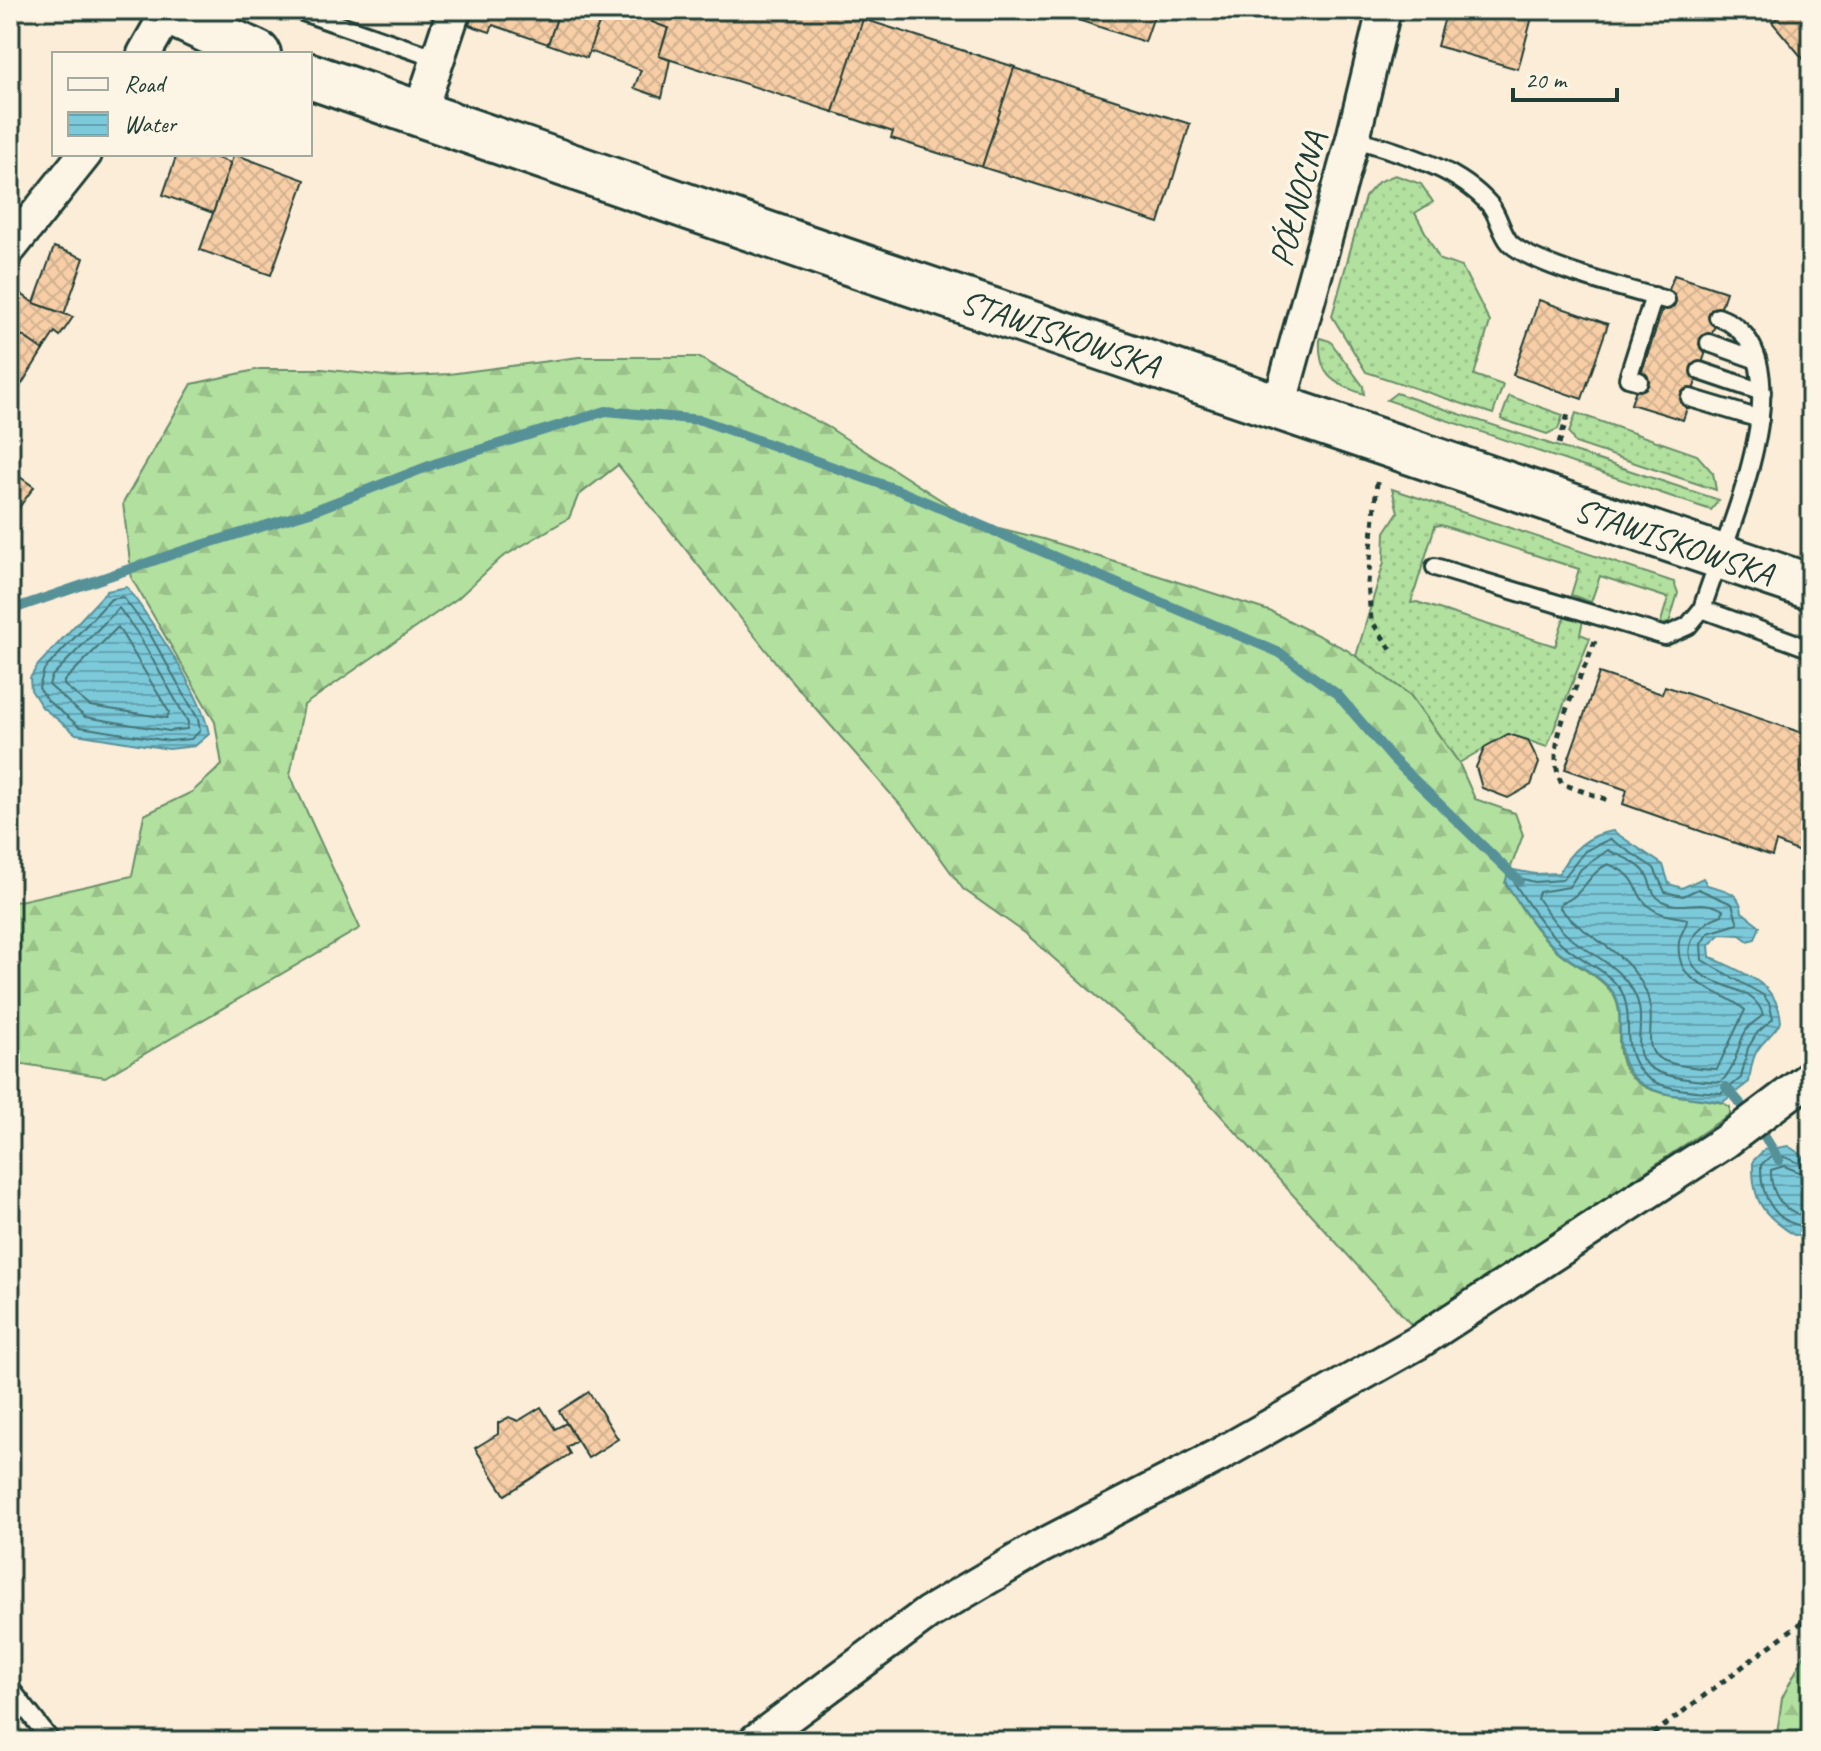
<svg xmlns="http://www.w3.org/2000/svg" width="1821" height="1751" viewBox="0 0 1821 1751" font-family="Caveat,sans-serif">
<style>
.grass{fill:url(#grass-dots);stroke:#688e69;stroke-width:2}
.forest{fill:url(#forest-firs);stroke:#688e69;stroke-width:2}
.water{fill:url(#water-rules);stroke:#579198;stroke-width:2}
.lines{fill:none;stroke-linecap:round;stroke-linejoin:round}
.shore{stroke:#447576;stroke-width:2}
.stream{stroke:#579198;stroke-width:10}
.building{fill:url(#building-cross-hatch);stroke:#1f3d34;stroke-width:2}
.service-casing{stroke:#1f3d34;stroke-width:22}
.minor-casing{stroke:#1f3d34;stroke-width:38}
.primary-casing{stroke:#1f3d34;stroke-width:50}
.path{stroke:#1f3d34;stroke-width:5;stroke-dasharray:6 6;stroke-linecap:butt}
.service{stroke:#fcf5e5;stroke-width:16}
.minor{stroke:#fcf5e5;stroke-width:32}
.primary{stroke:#fcf5e5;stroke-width:44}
.labels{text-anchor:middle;stroke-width:7;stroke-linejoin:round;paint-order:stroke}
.street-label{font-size:34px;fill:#1f3d34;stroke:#fcf5e5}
</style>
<defs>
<pattern id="grass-dots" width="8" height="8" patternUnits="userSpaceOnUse" patternTransform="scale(2)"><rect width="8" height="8" fill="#b2e09e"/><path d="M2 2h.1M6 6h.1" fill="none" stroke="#99c189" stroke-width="1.8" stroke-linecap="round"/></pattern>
<pattern id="forest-firs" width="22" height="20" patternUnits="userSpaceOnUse" patternTransform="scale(2)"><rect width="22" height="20" fill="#b2e09e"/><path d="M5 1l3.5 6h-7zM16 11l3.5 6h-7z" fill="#99c189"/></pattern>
<pattern id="water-rules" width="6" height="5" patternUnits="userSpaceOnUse" patternTransform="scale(2)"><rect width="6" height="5" fill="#7cc9da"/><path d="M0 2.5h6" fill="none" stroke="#65a4b2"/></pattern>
<pattern id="building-cross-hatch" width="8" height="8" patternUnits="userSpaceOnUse" patternTransform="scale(2)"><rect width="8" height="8" fill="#f7cea6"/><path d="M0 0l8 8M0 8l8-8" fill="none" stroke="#d3b290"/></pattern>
</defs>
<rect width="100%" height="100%" fill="#fbedd8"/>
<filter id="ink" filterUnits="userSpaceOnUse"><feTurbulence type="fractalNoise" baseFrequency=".0125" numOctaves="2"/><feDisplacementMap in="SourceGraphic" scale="16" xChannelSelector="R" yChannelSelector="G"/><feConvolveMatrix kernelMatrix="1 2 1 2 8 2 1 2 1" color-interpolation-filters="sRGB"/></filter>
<g filter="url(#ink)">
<g class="grass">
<path d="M1395,175l26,9 12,18 -18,11 25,47 22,7 28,55 -16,53 29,10 -10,29 -127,-42 -34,-56 33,-119 13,-15z"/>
<path d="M1320,338l10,3 33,45 1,8c-33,-11 -46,-19 -44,-56z"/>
<path d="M1396,393l323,107 -8,10 -324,-110z"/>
<path d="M1509,396l54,19 -5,14 -11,5 -46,-15z"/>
<path d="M1576,413l121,42 16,18 3,17 -141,-47 -6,-10z"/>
<path d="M1392,489l282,93 4,11 -9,30 -9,2 8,-27 -68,-22 -9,26 -20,-7 8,-26 -138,-44 -6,1 -24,77 6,-1 138,44 10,-32 18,6 -3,14 10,4 -43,109 -39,-13 -49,29 -49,-68 -54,-39 28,-94 1,-30 13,-20z"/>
</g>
<g class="forest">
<path d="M579,357h119l130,70 147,95 68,17 229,73 75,38 63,45 49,68 16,36 40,14 8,22 -18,48c15,23 29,46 49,65 17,17 43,24 58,45 10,14 7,31 7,48 0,61 63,52 104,62l7,4v7l-316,214 -240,-264 -149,-131 -62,-44 -52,-72 -129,-147 -164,-205 -40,31 -9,22 -68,40 -43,40 -154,107 -14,70 70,153 -255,149 -95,-15v-159l122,-27 12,-61 48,-23 30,-27 -7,-43 -83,-143 -9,-76 69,-119 68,-15h62l71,8 56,-3z"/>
<path d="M1811,1642v99h-35l6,-43z"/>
</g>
<g class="water">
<path d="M127,587c26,37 74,104 82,147l-14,12 -26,3 -93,-15 -34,-27 -11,-17 -1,-12 8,-13 69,-74z"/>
<path d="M1613,831l50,34 6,19 13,4 21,-10 4,7c17,5 33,6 35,27l18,14 -5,13 -7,2 -8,-6 -19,-1 -12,11 1,12c31,15 69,26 71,65 -20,28 -27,19 -32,60l-26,20c-47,-9 -104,-1 -103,-68 0,-14 1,-30 -7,-42 -15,-20 -42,-28 -59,-45 -19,-18 -34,-42 -48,-64l1,-8 7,-5 21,4 24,-1c11,-22 30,-39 54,-42z"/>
<path d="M1788,1146l23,15v73l-17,1c-32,-22 -42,-33 -41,-74l11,-11z"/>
</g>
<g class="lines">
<g class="shore">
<path d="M123,597l24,32 51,90 2,12 -9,8 -22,2 -89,-14 -32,-26 -9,-13 5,-18 67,-71z"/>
<path d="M119,608l19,26 50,88 -1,7 -18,2 -84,-14 -36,-32 3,-9z"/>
<path d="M118,627l51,85 -2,6 -77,-12 -26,-21v-4z"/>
<path d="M1610,839l44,29 11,24 18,4 15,-7 34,15 6,20 -30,9 -7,11 1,16 61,35 6,8 4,16 -16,14 -9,15 -7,30 -19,15c-50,-4 -95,-2 -94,-66 0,-13 -1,-30 -10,-41 -16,-19 -40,-27 -58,-44 -18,-16 -32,-38 -45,-58l4,-6 16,4 27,-2 23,-29z"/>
<path d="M1608,850c11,6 31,12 38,24 6,10 4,20 16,27 20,11 38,-5 61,9l-1,5c-21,7 -44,31 -26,54 17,20 59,16 67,46 -5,5 -12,8 -16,14 -12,18 -9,40 -27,53 -133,-6 -51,-52 -94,-101 -16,-20 -39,-29 -58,-45 -12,-10 -22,-26 -31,-38l2,-6 30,-5 12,-18z"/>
<path d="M1608,864c37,15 21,27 43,44 10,8 24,8 36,11 0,8 -7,14 -8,23 -5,45 40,45 66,68l-28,59c-111,-5 -41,-36 -79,-92 -19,-29 -56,-42 -78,-69l1,-5c23,-7 26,-29 47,-39z"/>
<path d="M1811,1167c-19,-3 -32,-22 -50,-2 -1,32 15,62 50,61"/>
<path d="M1811,1177l-27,-11 -13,4c-1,24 14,47 40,46"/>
</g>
<g class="stream">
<path d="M10,610l169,-58 131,-40 127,-49 169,-52 95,9 197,70 382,163 57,41 56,65 126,122"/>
<path d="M1726,1087l14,16"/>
<path d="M1765,1137l14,23"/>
</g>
</g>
<g class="building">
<path d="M474,10h86l-12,34 -55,-19 -3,7 -21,-7z"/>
<path d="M560,10h44l-17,48 -39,-14z"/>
<path d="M604,10h52l-4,12 16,6 -9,28 11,4 -8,38 -28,-10 7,-18 -52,-19z"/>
<path d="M656,10h193l16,5 -32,97 -174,-56 9,-28 -16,-6z"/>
<path d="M1048,10h108l-11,32z"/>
<path d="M1447,10h87l-16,59 -81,-23z"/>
<path d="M1786,10h10l15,17v41l-39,-46z"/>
<path d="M863,19l152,48 -33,100 -91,-29 2,-6 -60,-20z"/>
<path d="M1014,68l176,56 -31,99 -177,-56z"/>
<path d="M177,154h29l25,9 -18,50 -50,-18z"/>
<path d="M234,154l71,26 -34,95 -71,-25z"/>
<path d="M54,247l30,11 -20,56 -30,-11z"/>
<path d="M1674,275l52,17 -43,128 -52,-16z"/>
<path d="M16,290l18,13 39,14 -13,19 -5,-4 -12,18 -22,-15 -3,6 -8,-6v-36z"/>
<path d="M1539,300l69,24 -26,75 -69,-24z"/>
<path d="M10,335l8,6 3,-6 22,15 -32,51z"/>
<path d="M10,470l24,17 -24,33z"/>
<path d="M1599,673l63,21 3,-8 146,50 -8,32 8,3v86l-35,-15 -4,14 -149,-52 4,-14 -62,-21z"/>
<path d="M1508,734l20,6 11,23 -8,22 -23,13 -26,-10 -6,-21 9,-20z"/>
<path d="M589,1392l29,47 -30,19 -29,-47z"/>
<path d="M541,1407l14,22 11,-6 11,18 -11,6 4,7 -65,41 -30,-47 23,-14v-11l11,-6 9,4z"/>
</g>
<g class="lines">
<g class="service-casing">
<g id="service">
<path d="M297,10l141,49"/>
<path d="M1353,138c47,15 103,28 137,67 9,11 11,28 20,38 23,23 122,47 156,57"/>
<path d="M1709,343l48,17"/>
<path d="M1700,371l62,21"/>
<path d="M1639,381l-11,-3 26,-82"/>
<path d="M1690,398l70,21"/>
<path d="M1435,567l230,69 23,-10 14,-17c20,-68 113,-256 16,-292"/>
<path d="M1702,609l109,40"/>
<path d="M10,1688l41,53"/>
</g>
</g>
<g class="minor-casing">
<g id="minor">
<path d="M144,54l24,-42"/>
<path d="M419,115l35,-105"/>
<path d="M10,248l75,-94"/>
<path d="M1279,406l74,-268 31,-128"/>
<path d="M755,1741l173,-128 112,-66 179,-92 198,-112 309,-202 85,-64"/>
</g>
</g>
<g class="primary-casing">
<g id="primary">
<path d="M164,10l94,44"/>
<path d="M310,76l538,186 963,325"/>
</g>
</g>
<g class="path">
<path d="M1559,444l10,-33"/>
<path d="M1377,482l-9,101 3,37 21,31"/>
<path d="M1595,641c-14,41 -54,102 -33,143l49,17"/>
<path d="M1644,1741l167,-126"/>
</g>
<use href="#service" class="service"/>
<use href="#minor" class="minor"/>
<use href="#primary" class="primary"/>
</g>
</g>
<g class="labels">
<g class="street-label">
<text transform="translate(1297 199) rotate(-75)" y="12">PÓŁNOCNA</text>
<text transform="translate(1060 333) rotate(19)" y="12">STAWISKOWSKA</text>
<text transform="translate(1674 541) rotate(19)" y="12">STAWISKOWSKA</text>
</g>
</g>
<rect width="1821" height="1751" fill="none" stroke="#fcf5e5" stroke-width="40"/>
<rect x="20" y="20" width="1781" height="1711" fill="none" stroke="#1f3d34" stroke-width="3" filter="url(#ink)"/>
<rect x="52" y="52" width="260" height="104" fill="#fcf5e5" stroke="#a4ab9e" stroke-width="2"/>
<rect x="68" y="78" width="40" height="12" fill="#fcf5e5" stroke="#a4ab9e" stroke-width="2"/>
<text x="124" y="92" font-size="24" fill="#1f3d34">Road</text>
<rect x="68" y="112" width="40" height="24" fill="url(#water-rules)" stroke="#a4ab9e" stroke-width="2"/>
<text x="124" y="132" font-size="24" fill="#1f3d34">Water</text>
<path d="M1513 88v12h104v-12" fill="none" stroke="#1f3d34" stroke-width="4"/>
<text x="1525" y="88" font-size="24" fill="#1f3d34" stroke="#fcf5e5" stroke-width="6" paint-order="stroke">20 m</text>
</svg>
